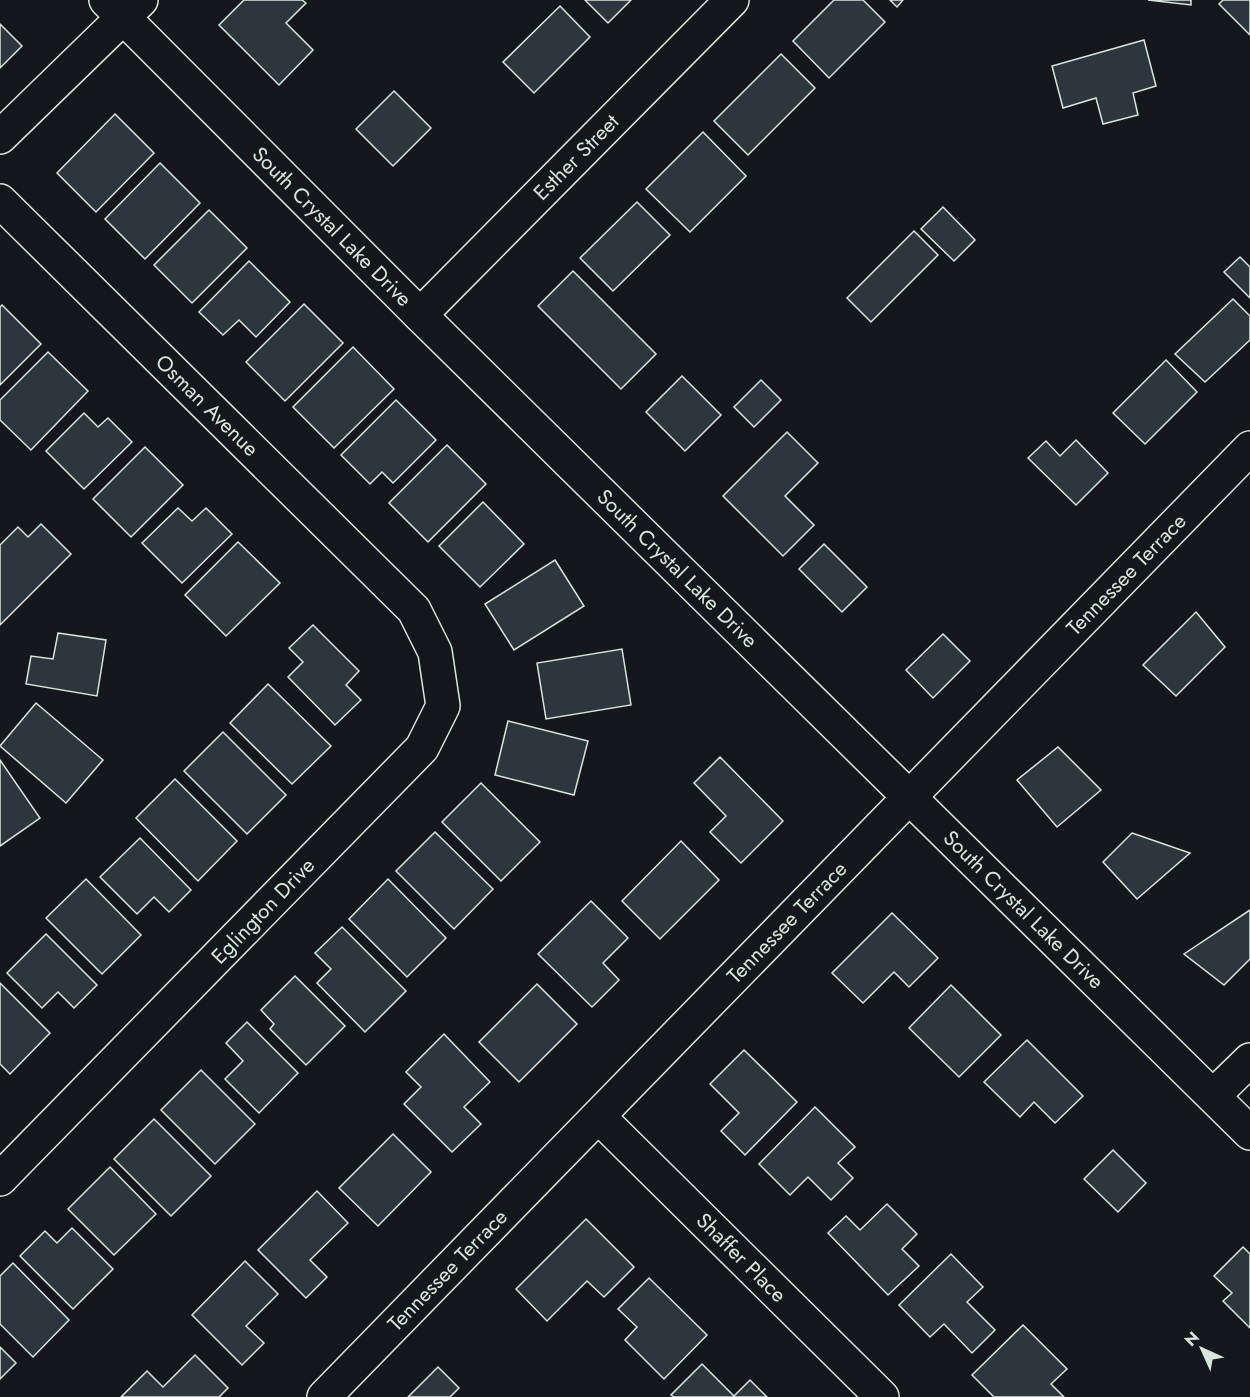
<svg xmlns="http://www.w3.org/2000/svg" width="1250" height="1397" viewBox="0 0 1250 1397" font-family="Jost,sans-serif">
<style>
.building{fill:#2c363c;stroke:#d8e6dc;stroke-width:1.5}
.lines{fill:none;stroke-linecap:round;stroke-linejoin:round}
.minor-casing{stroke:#d8e6dc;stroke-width:36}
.minor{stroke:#14181c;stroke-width:33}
.labels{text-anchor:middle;stroke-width:4.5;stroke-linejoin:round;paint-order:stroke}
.street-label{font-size:21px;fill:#d8e6dc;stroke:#14181c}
</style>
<rect width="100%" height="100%" fill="#14181c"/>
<g class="building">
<path d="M244,0h58l4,3 -20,20 27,27 -34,35 -60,-60z"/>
<path d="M585,0h46l-23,23z"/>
<path d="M834,0h29l22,22 -56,56 -36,-37z"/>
<path d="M890,0h13l-6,7z"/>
<path d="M1148,0h43v5z"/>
<path d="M1223,0h27v35l-31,-31z"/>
<path d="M560,6l30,31 -56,56 -31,-31z"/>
<path d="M0,24l22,22 -22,22z"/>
<path d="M1144,40l12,46 -23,7 5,22 -35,9 -7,-26 -33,10 -11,-42z"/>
<path d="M781,54l34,34 -67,67 -34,-34z"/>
<path d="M394,91l37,37 -38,38 -37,-37z"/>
<path d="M115,114l39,39 -58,59 -39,-39z"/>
<path d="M703,132l43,44 -56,56 -44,-43z"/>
<path d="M160,163l40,40 -55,56 -40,-40z"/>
<path d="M637,202l33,33 -57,56 -33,-33z"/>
<path d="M943,207l32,33 -21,21 -33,-32z"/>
<path d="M209,210l38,38 -55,55 -38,-38z"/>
<path d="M914,231l24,24 -67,67 -24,-24z"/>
<path d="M1240,257l10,10v31l-26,-26z"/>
<path d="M249,261l41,41 -34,35 -17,-17 -16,15 -24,-23z"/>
<path d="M573,271l83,83 -35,35 -83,-83z"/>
<path d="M1233,299l17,17v24l-45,42 -30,-28z"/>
<path d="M304,304l39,39 -58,58 -39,-39z"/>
<path d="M2,305l39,39 -41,41v-78z"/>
<path d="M353,347l41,42 -60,59 -41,-41z"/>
<path d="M48,352l40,39 -57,59 -31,-30v-20z"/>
<path d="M1166,360l31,32 -52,52 -32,-31z"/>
<path d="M682,376l39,39 -36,36 -39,-39z"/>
<path d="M761,380l20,20 -27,27 -20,-20z"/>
<path d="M396,400l40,40 -43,43 -11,-11 -12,12 -29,-29z"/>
<path d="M84,413l14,14 10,-9 24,24 -48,47 -38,-38z"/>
<path d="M787,432l31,31 -33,33 29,29 -31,31 -60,-60z"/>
<path d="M1076,440l32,33 -32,32 -48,-47 18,-17 14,15z"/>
<path d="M447,445l39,39 -58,58 -39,-39z"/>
<path d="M145,447l38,38 -52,52 -38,-38z"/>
<path d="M483,502l41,42 -44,43 -41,-41z"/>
<path d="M178,508l14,13 14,-13 26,26 -50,49 -40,-40z"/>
<path d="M41,524l30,30 -71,71v-80l18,-18 10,10z"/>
<path d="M238,542l42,41 -54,53 -41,-41z"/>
<path d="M824,544l43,43 -25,25 -43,-43z"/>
<path d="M555,560l29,46 -70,44 -29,-46z"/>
<path d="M1196,612l29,35 -49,49 -33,-31z"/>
<path d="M313,625l46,46 -13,14 15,15 -26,25 -47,-48 15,-15 -14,-14z"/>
<path d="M58,633l48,7 -9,56 -71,-12 5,-28 22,3z"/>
<path d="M943,634l27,27 -37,37 -27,-28z"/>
<path d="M622,649l9,56 -85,14 -9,-56z"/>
<path d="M268,684l63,62 -39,38 -62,-61z"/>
<path d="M36,703l67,57 -37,43 -66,-57z"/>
<path d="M508,721l80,20 -14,54 -79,-20z"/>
<path d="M223,732l63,63 -39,39 -63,-63z"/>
<path d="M1058,747l43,43 -44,37 -40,-47z"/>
<path d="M720,757l63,64 -42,42 -31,-31 16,-16 -32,-33z"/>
<path d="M0,760l40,58 -40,28z"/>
<path d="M175,779l62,62 -39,40 -62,-63z"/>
<path d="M481,783l59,59 -39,39 -59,-59z"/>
<path d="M435,832l58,57 -39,40 -58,-58z"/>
<path d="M1132,833l58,20 -53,46 -34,-37z"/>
<path d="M140,838l51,52 -22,22 -15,-15 -17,17 -37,-37z"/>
<path d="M681,841l38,39 -59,59 -38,-38z"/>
<path d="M86,879l55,56 -39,39 -56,-56z"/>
<path d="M388,879l58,59 -39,39 -58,-58z"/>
<path d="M591,901l37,37 -25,25 16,17 -27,27 -54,-53z"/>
<path d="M1250,910v49l-26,26 -40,-31z"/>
<path d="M892,913l46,45 -29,29 -15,-15 -31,31 -31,-30z"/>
<path d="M342,927l64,64 -41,41 -48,-49 14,-14 -16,-16z"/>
<path d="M46,934l51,51 -23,23 -16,-16 -16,16 -35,-35z"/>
<path d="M295,976l50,50 -39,39 -36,-36 4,-5 -13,-14z"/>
<path d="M0,983l50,50 -40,41 -10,-10z"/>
<path d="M537,984l40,40 -58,58 -40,-40z"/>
<path d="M951,985l50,50 -42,42 -50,-49z"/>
<path d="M247,1022l51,51 -39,40 -34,-34 18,-18 -17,-18z"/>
<path d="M444,1034l46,48 -26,25 17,17 -29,28 -48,-48 17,-17 -15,-15z"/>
<path d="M1027,1040l56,56 -28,27 -21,-21 -14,15 -36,-35z"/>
<path d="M744,1050l53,52 -52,53 -24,-24 18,-18 -29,-29z"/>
<path d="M201,1070l54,54 -40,40 -54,-54z"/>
<path d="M815,1107l40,40 -17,16 15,15 -22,22 -23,-23 -18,18 -31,-31z"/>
<path d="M154,1119l57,57 -40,40 -57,-57z"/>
<path d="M393,1134l38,38 -53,54 -39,-38z"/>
<path d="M1113,1150l33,33 -28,29 -34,-33z"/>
<path d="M110,1167l46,47 -42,41 -46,-46z"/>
<path d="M317,1191l31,32 -38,37 17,17 -21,21 -48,-48z"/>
<path d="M887,1204l30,30 -15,15 17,17 -31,29 -60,-62 18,-17 14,14z"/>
<path d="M586,1219l48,48 -30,30 -17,-16 -40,40 -31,-32z"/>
<path d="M72,1228l41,41 -40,40 -53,-53 25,-25 12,12z"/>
<path d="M1243,1247l7,7v74l-27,-27 9,-8 -18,-17z"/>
<path d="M951,1254l32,33 -16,15 28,28 -23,23 -28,-29 -14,13 -31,-32z"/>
<path d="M245,1261l33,33 -32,32 18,17 -22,22 -50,-50z"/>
<path d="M13,1263l56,57 -36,37 -33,-33v-48z"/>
<path d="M649,1278l58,57 -43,44 -39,-39 12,-13 -19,-18z"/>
<path d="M1023,1325l44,44 -16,15 13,13h-70l-22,-22z"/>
<path d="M0,1347l16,16 -16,16z"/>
<path d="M195,1355l33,33 -9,9h-98l26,-26 16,16z"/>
<path d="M702,1364l32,32 16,-16 17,17h-93l-3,-2z"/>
<path d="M438,1367l21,21 -9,9h-42z"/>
</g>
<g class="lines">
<g class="minor-casing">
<g id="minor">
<path id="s1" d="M106,0l314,315 830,818"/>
<path d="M0,137l141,-137"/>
<path id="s2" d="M0,201l414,409 21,42 8,54 -21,42 -422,431"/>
<path id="s3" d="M420,315l312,-315"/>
<path d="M1213,1096l37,-36"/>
<path id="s4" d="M599,1117l283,280"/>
<path id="s5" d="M324,1397l926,-949"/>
</g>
</g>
<use href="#minor" class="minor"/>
</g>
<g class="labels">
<g class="street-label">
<text dy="7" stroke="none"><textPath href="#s3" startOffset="222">Esther Street</textPath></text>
<text dy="7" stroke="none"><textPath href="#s1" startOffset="320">South Crystal Lake Drive</textPath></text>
<text dy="7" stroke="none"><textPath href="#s2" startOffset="291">Osman Avenue</textPath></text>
<text dy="7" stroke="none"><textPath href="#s1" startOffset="806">South Crystal Lake Drive</textPath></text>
<text dy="7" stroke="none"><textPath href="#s5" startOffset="1149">Tennessee Terrace</textPath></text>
<text dy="7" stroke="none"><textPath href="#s1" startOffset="1292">South Crystal Lake Drive</textPath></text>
<text transform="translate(263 911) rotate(-46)" y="7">Eglington Drive</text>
<text dy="7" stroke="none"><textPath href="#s5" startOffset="663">Tennessee Terrace</textPath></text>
<text dy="7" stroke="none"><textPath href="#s4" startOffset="200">Shaffer Place</textPath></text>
<text dy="7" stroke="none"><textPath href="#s5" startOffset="177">Tennessee Terrace</textPath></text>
</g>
</g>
<g transform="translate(1202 1349) rotate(315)" stroke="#14181c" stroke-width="4.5" paint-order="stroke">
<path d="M0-4.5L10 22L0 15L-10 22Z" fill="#d8e6dc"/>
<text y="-9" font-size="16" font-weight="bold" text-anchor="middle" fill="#d8e6dc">N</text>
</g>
</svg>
